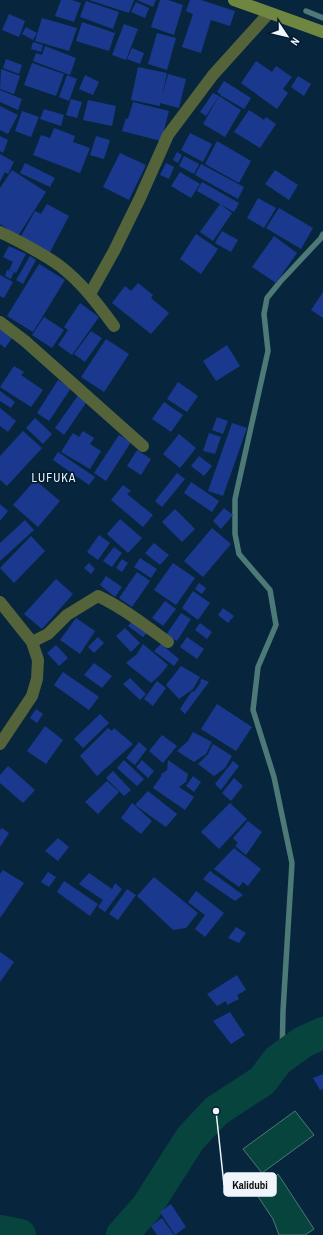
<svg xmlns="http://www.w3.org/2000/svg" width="323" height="1235" viewBox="0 0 323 1235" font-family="'Archivo Narrow',sans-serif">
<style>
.water{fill:#08443e;stroke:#4d7976}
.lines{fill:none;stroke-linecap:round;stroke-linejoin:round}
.stream{stroke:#4d7976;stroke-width:5.5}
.river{stroke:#08443e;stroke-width:32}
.building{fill:#1a398e}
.street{stroke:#546339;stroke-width:12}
.secondary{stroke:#6f8641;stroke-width:12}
.labels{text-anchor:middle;stroke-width:3;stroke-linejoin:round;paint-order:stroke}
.quarter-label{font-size:12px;letter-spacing:1px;fill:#eff5fa;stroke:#001c32}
.leader{fill:none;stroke:#eff5fa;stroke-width:1.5}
.callout-dot{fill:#eff5fa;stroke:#001c32;stroke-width:1.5}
.callout{fill:#eff5fa;stroke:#eff5fa;stroke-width:1.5}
.callout-label{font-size:11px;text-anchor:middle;font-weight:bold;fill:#111}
</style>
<rect width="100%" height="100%" fill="#07263d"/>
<g class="water">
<path d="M295,1111l19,24 -52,38 -19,-24z"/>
<path d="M278,1174l36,55 -9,6h-26l-6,-16 -16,-24z"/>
</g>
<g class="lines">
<g class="stream">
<path d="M306,11l17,7"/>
<path d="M282,1058l1,-47 9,-148 -18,-86 -21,-67 5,-43 18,-42 -6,-35 -31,-36 -4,-20v-35l33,-148 -4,-37 3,-16 13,-16 41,-44 2,-4"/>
</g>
<g class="river">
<path d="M0,1231l20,4"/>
<path d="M122,1235l24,-27 44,-69 26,-28 46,-30 16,-21 25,-18 20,-9"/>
</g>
</g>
<g class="building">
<path d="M61,0h11l9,3 -7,19 -19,-6z"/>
<path d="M89,0h45l-5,13z"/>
<path d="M137,0h19l-3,7z"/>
<path d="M160,0h8l15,5 -9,30 -23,-8z"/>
<path d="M190,0h11l34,11 -5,15 -19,-6 -10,33 -19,-6 11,-33 -7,-3z"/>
<path d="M86,1l33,11 -6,17 -33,-12z"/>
<path d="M136,2l13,6 -4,10 -14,-6z"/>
<path d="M9,14l16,7 -6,16 -17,-7z"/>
<path d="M42,18l35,10 -8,23 -34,-10z"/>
<path d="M82,22l33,11 -6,18 -33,-10z"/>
<path d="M124,24l14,5 -12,31 -14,-5z"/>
<path d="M26,27l11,6 -4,7 -11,-6z"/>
<path d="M157,33l19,5 -9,32 -19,-6z"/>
<path d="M33,42l10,3 -2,7 -10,-3z"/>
<path d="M45,46l31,12 -6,17 -37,-14 3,-8 6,2z"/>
<path d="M132,48l12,5 -4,11 -13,-5z"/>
<path d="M6,59l16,6 -3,9 -16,-6z"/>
<path d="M256,61l16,11 4,-6 16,11 -9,12 5,4 -11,16 -36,-26z"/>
<path d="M32,63l32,11 -8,22 -32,-11z"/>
<path d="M138,67l29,6 -5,24 6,-23 18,5 -7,29 -19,-5v3l-29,-6z"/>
<path d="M1,69l19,7 -6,18 -14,-5z"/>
<path d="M67,75l10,4 -8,22 -10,-4z"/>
<path d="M85,75l14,7 -6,13 -14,-6z"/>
<path d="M298,76l13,8 -7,12 -13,-9z"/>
<path d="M224,81l27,17 -7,11 -24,-14 1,-2 -1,1 -3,-2z"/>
<path d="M0,90l22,9 -4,11 -18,-8z"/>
<path d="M213,93l6,3 -13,20 -6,-4z"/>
<path d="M219,96l22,14 -16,27 -22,-13z"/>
<path d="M71,99l11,3 -5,16 -11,-3z"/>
<path d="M88,100l28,6 -4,20 -29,-6z"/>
<path d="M133,102l36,9 -8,30 -39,-10 4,-13 2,1z"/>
<path d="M0,106l18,9 -10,19 -8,-4z"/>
<path d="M44,109l20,6 -3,11 -21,-7z"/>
<path d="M249,110l15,10 2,-3 10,7 -16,24 -26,-16z"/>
<path d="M22,111l17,6 -8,20 -16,-6z"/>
<path d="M54,128l21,8 -2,6 17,6 -10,25 -47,-18 8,-20 9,3z"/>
<path d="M190,133l22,11 -9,18 -22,-12z"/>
<path d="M0,136l8,4 -5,13 -3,-2z"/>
<path d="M96,136l14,4 -6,19 -14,-4z"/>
<path d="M217,141l34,20 -12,22 -34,-19z"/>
<path d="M177,152l5,3 -4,8 -5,-3z"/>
<path d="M120,153l26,12 -17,35 -26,-13z"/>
<path d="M0,154l14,8 -6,12 -3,-2 -5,10z"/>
<path d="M184,156l15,8 -5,10 -15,-8z"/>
<path d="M25,163l30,15 -5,9 -30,-14z"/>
<path d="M166,163l8,4 -5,12 -9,-4z"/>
<path d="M201,164l43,23 -6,12 -43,-24z"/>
<path d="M12,170l34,22 -28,44 -18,-12v-36z"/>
<path d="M275,170l23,15 -9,15 -24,-16z"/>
<path d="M180,172l20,12 -9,14 -20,-12z"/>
<path d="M202,182l37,21 -5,9 -37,-21z"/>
<path d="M258,198l18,10 -12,20 -17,-10z"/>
<path d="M47,204l22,12 -20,38 -29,-16 15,-27 6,3z"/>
<path d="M220,204l12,9 -19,28 -13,-9z"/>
<path d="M279,208l34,20 -12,21 -35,-21z"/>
<path d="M222,231l16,9 -7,12 -16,-9z"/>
<path d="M196,234l22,15 -17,25 -21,-15z"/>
<path d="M274,236l23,17 -21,30 -24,-16z"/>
<path d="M9,246l17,8 -10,19 -7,-3 4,-8 -10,-5z"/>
<path d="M30,256l6,4 -13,24 -7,-4z"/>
<path d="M39,264l26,16 -32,52 -26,-16z"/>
<path d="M7,270l7,2 -3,7 -6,-3z"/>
<path d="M0,275l13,7 -9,16 -4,-2z"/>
<path d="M138,283l15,12 -2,3 18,15 -18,21 -39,-31 13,-17 6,5z"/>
<path d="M323,292v26l-12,-8z"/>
<path d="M80,303l19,14 -27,38 -14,-10 10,-15 -4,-3z"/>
<path d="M44,317l20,13 -12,18 -20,-13z"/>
<path d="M0,329l12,9 -7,10 -5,-4z"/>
<path d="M91,331l11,7 -17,24 -11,-8z"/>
<path d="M106,339l23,15 -25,38 -23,-15z"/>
<path d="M227,345l13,21 -24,15 -13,-20z"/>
<path d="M14,366l10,6 -3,3 22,15 -12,17 -31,-20z"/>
<path d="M58,380l13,8 -22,33 -12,-8z"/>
<path d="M178,382l20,14 -11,16 -20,-13z"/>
<path d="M0,391l15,11 -4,6 -11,-7z"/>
<path d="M79,394l9,6 -24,35 -9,-7z"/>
<path d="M164,402l19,13 -12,17 -19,-13z"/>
<path d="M0,408l16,13 -8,11 -8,-6z"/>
<path d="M217,417l11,4 -5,13 -11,-4z"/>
<path d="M35,418l17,16 -9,10 -17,-16z"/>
<path d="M232,423l15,5 -24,68 -15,-5z"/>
<path d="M23,431l19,17 -35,38 -7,-6v-24z"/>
<path d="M83,431l11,7 -4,6 11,7 -11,18 -29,-17 12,-19 6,4z"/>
<path d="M209,433l12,4 -6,17 -12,-3z"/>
<path d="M179,434l17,14 -16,20 -17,-14z"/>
<path d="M119,435l12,7 -25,39 -12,-8z"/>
<path d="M137,450l14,9 -10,16 -14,-9z"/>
<path d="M58,452l37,25 -6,8 -36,-25z"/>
<path d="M199,456l13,10 -8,10 -13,-10z"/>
<path d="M177,473l8,6 -23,28 -7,-6z"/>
<path d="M35,480l25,21 -22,26 -25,-22z"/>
<path d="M191,482l28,19 -7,11 -28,-19z"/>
<path d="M123,485l8,6 -4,3 26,21 -10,12 -32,-27z"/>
<path d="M0,504l8,7 -8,10z"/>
<path d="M224,508l9,7 -12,14 -8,-8z"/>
<path d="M175,509l20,20 -13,13 -20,-20z"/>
<path d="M120,519l22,19 -14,15 -21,-19z"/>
<path d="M25,520l9,10 -34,31v-18z"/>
<path d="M212,528l19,16 -28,33 -19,-16z"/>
<path d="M99,535l11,8 -12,17 -11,-8z"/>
<path d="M31,536l14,15 -31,32 -14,-15z"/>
<path d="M154,543l15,12 -9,10 -15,-12z"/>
<path d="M114,547l8,6 -10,14 -9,-6z"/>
<path d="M140,558l17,11 -6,9 -17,-11z"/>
<path d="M122,559l6,4 -6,9 -6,-4z"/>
<path d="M89,563l6,6 -4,5 -7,-6z"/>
<path d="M173,563l22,15 -19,27 -22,-15z"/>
<path d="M137,572l13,9 -18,26 -13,-9z"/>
<path d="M106,576l16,11 -7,10 -15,-12z"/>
<path d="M56,579l17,15 -31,35 -18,-15z"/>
<path d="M199,583l7,5 -4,6 -7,-5z"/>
<path d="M193,591l17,12 -12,17 -16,-12z"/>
<path d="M165,601l11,8 -13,17 -11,-8z"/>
<path d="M223,608l11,8 -6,7 -10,-8z"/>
<path d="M181,613l10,6 -14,22 -11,-6z"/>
<path d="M76,618l19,13 -15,23 -20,-14z"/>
<path d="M133,620l15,12 -5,5 -15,-11z"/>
<path d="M200,623l12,9 -5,7 -12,-9z"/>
<path d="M125,628l15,15 -9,9 -15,-16z"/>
<path d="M98,637l6,6 -10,10 -6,-6z"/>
<path d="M187,637l17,12 -7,10 -17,-12z"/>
<path d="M143,644l25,21 -8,10 -9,8 -25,-20 11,-9z"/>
<path d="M161,644l18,15 -5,7 -20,-15z"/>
<path d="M56,645l12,13 -9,8 -12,-13z"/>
<path d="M94,663l18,13 -10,12 -18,-13z"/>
<path d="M181,666l19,11 -7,12 -14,10 -13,-14z"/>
<path d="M63,672l36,25 -10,13 -35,-25z"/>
<path d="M130,678l16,16 -6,6 -17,-16z"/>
<path d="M202,679l7,3 -24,32 -5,-5 12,-18 2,1 7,-10 -1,-1z"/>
<path d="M157,681l9,7 -13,18 -9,-7z"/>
<path d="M217,704l35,23 -16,24 -35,-22z"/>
<path d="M36,709l7,5 -6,9 -7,-5z"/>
<path d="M100,714l9,9 -26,25 -9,-9z"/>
<path d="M45,726l18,14 -17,24 -19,-13z"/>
<path d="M108,728l4,3 2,-3 19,16 -36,32 -17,-20z"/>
<path d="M193,732l19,10 -6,12 -12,8 -17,-11 11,-10z"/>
<path d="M162,735l15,11 -14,17 -14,-12z"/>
<path d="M139,742l8,7 -12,16 -9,-7z"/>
<path d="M213,744l19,12 -7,12 -11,8 -16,-12 10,-10z"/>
<path d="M124,760l20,19 -7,7 -20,-18z"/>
<path d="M142,760l12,11 -6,7 -12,-11z"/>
<path d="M168,760l20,14 -2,8 -7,5 15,10 -9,13 -32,-22 9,-13h-2l7,-5z"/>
<path d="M233,761l6,5 -18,24 -6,-6z"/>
<path d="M8,766l27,24 -12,13 -23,-20v-8z"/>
<path d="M113,771l18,19 -7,6 -18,-18z"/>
<path d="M193,776l8,6 -7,10 -8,-6z"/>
<path d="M234,778l9,8 -12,15 -9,-8z"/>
<path d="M107,781l12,11 -21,22 -13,-12z"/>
<path d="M148,791l29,23 -11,13 -31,-22z"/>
<path d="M132,803l20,18 -11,13 -20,-16z"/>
<path d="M230,803l17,16 -28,30 -18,-17z"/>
<path d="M248,821l14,11 -16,23 -11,-9 3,-3 -5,-5z"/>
<path d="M2,828l7,5 -9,14v-17z"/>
<path d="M58,838l11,9 -11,14 -13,-10z"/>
<path d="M234,848l27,21 -13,17 -5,-4 -4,5 -25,-18z"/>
<path d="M3,870l21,13 -24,35v-44z"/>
<path d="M210,871l33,24 -8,6 -32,-22z"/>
<path d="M48,872l8,5 -7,10 -8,-5z"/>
<path d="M89,873l23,16 3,-6 7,6 -17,23 -7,-5 5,-7 -24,-16z"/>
<path d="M154,877l44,36 -12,15 -13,2 -36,-34z"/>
<path d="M64,881l34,23 -8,12 -33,-24z"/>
<path d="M127,889l9,6 -18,25 -9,-6z"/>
<path d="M196,891l28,22 -19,24 -10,-8 10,-14 -17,-13z"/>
<path d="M236,927l10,6 -7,10 -11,-5z"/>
<path d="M0,952l14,10 -14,20z"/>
<path d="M237,975l9,15 -9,5 2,4 -12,6 -1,-4 -9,5 -10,-12z"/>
<path d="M230,1012l15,23 -14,9 -18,-23z"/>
<path d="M323,1074v15l-3,1 -7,-12z"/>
<path d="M171,1204l15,23 -11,8 -15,-23z"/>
<path d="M162,1218l12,17h-17l-6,-9z"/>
</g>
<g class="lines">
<g class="street">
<path d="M0,232c20,10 41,20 60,34 21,16 38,38 54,60"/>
<path d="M90,294l24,-43 26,-53 28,-63 45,-60 56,-62"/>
<path d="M0,322l25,19 118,105"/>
<path d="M0,602l32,40 6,18 -1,19 -5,17 -32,48"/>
<path d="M32,642l16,-8 19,-19 31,-19c25,12 47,29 70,46"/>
</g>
<path class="secondary" d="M234,0l89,32"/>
</g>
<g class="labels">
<g class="quarter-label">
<text x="54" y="482">LUFUKA</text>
</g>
</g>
<path class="leader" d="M216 1111L224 1185"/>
<circle class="callout-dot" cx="216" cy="1111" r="4"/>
<rect class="callout" x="224" y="1173" width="52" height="23" rx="4"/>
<g class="callout-label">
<text x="250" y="1189">Kalidubi</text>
</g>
<g transform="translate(287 36) rotate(125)" stroke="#001c32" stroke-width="3" paint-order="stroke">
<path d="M0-3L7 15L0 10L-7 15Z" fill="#eff5fa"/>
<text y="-6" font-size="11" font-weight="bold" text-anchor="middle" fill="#eff5fa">N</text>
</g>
</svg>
